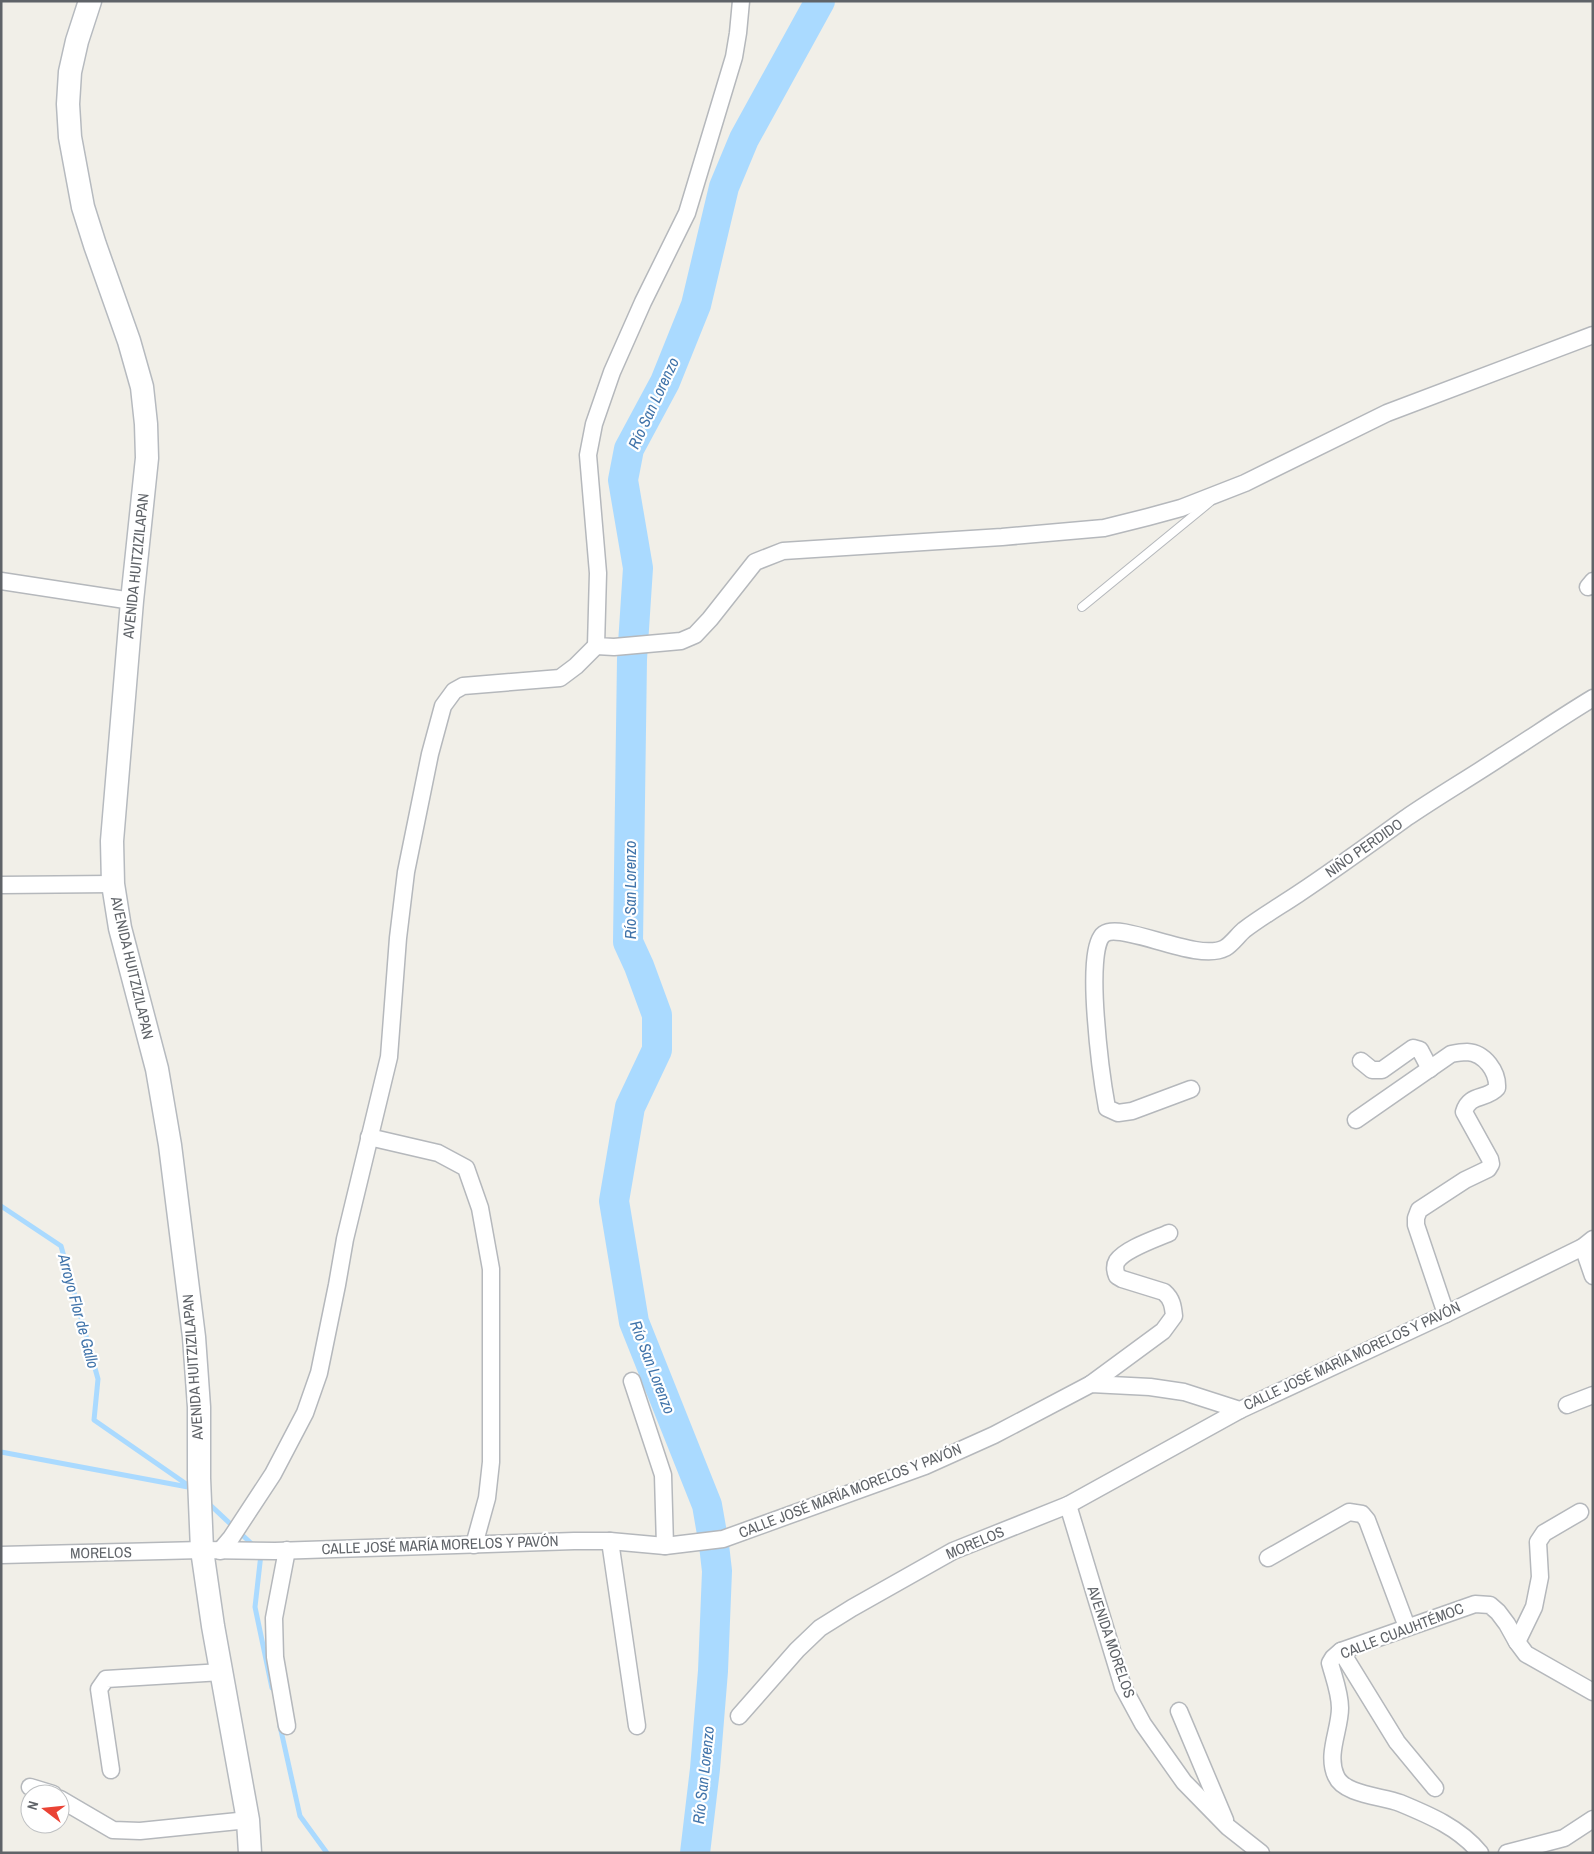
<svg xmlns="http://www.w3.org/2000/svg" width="1594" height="1854" viewBox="0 0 1594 1854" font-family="'Archivo Narrow',sans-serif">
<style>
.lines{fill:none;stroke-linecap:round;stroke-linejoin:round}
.stream{stroke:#aadaff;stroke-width:5}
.river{stroke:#aadaff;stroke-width:30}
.lane-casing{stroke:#b5b8bc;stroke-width:10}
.street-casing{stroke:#b5b8bc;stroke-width:19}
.secondary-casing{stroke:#b6babf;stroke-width:25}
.lane{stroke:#fff;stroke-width:8}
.street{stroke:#fff;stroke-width:16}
.secondary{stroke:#fff;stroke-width:22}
.labels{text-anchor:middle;stroke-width:4.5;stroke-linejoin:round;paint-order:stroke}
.street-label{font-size:15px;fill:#5f6368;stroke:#fff}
.water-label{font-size:16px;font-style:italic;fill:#4174aa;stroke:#fff}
</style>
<rect width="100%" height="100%" fill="#f1efe8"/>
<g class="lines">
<g class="stream">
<path d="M1,1206l60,40 37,133 -4,41 98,68"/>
<path d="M1,1452l187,35"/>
<path d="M207,1502l47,44"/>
<path d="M261,1554l-6,53 17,81"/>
<path d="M280,1726l20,90 27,37"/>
</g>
<path class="river" d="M695,1853l10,-84 8,-98 4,-100 -3,-26 -7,-40 -73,-183 -20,-121 16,-94 27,-57v-35l-18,-49 -11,-24 4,-283 6,-91 -15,-88 6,-31 36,-67 31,-77 28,-118 20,-48 76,-138"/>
<g class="lane-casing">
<path id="lane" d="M1082,607l128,-105"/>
</g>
<g class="street-casing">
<g id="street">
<path d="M741,1l-3,32 -4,24 -47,156 -44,89 -31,70 -18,52 -6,31 10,118 -2,73 18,1 67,-6 14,-6 15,-16 45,-57 28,-11 219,-14 102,-9 44,-11 33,-9 64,-25 142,-70 206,-78"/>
<path d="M1,581l131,20"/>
<path d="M1588,587l5,-6"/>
<path d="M1,885l112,-1"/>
<path d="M1361,1061l11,9h10l31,-22 7,2 10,19"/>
<path d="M1191,1089l-59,22 -14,2 -11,-5c-5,-27 -24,-159 -3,-174 18,-13 93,29 121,14 7,-4 13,-13 19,-18 17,-13 36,-24 54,-36 36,-24 72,-50 108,-76 32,-22 65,-41 98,-63 30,-19 59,-39 89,-57"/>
<path d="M1356,1120l95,-66c5,-1 11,-2 16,-2 18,1 31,20 30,36 -10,12 -28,5 -33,24l26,47 1,5 -3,5 -23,11 -46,30 -3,8v7l30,89"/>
<path d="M369,1137l69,16 28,15 14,40 11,61v193l-4,36 -13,47"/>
<path d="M1583,1247l10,29"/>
<path d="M632,1381l31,94 2,71"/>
<path d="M1091,1384l72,-53 11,-15c-1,-10 -2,-17 -10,-24l-42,-13 -5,-3c-2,-5 -3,-10 0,-15 8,-12 38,-22 52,-28"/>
<path d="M1567,1405l26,-10"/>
<path d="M1068,1505l55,182 20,37 41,58 44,45 33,26"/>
<path d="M610,1541l27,185"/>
<path d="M220,1551l11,-13 42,-64 32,-61 14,-40 18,-88 8,-46 44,-182 9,-119 8,-66 24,-118 13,-48 11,-15 9,-5 97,-8 16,-12 20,-20"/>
<path d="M1,1555l201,-5 73,1 299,-10h36l55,5 58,-7 202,-73 69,-31 97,-51 59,3 34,5 56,18 206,-96 137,-67 10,-8"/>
<path d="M1268,1558l81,-46 13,2 5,6 40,107"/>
<path d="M1517,1642l17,-35 6,-30 -2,-35 6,-9 36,-21"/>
<path d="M1341,1651l56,91 38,46"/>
<path d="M1179,1711l46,109"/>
<path d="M739,1716l58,-66 23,-22 32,-20 101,-57 115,-46 172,-95"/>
<path d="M287,1726l-12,-69 -1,-39 13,-68"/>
<path d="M111,1770l-12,-81 7,-10 116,-7"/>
<path d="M30,1787l23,7"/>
<path d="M60,1799l53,31 27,1 108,-11"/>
<path d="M1480,1853c-20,-25 -51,-38 -80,-50 -18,-7 -56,-8 -64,-27 -10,-22 4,-46 4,-68 0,-15 -6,-30 -10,-45l3,-5 8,-7 134,-47 15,1 8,7 9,12 10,18 9,12 67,38"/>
<path d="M1507,1853l57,-15 29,-19"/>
</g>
</g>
<g class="secondary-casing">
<path id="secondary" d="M90,1l-13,40 -7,31 -2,32 2,33 13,70 12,38 34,96 13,46 4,37 1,34 -15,143 -20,240 1,43 7,44 37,141 13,76 24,192 5,70v71l3,72 11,76 35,194 2,33"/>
</g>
<use href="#lane" class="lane"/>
<use href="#street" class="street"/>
<use href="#secondary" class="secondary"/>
</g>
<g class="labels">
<g class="street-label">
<text transform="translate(136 566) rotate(-84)" y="5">AVENIDA HUITZIZILAPAN</text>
<text transform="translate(1364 848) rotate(-35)" y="5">NIÑO PERDIDO</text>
<text transform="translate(132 968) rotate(77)" y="5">AVENIDA HUITZIZILAPAN</text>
<text transform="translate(1352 1356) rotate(-25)" y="5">CALLE JOSÉ MARÍA MORELOS Y PAVÓN</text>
<text transform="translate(193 1367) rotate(-94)" y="5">AVENIDA HUITZIZILAPAN</text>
<text transform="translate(850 1491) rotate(-21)" y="5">CALLE JOSÉ MARÍA MORELOS Y PAVÓN</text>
<text transform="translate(975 1543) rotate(-23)" y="5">MORELOS</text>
<text transform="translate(440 1545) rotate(-2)" y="5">CALLE JOSÉ MARÍA MORELOS Y PAVÓN</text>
<text transform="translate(101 1553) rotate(-1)" y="5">MORELOS</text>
<text transform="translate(1402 1631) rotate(-21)" y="5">CALLE CUAUHTÉMOC</text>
<text transform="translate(1111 1642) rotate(71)" y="5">AVENIDA MORELOS</text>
</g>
<g class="water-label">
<text transform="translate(653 403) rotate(-65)" y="6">Río San Lorenzo</text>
<text transform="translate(630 890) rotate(-90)" y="6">Río San Lorenzo</text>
<text transform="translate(79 1311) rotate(75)" y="6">Arroyo Flor de Gallo</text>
<text transform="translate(653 1367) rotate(69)" y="6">Río San Lorenzo</text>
<text transform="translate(703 1775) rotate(-84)" y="6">Río San Lorenzo</text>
</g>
</g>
<rect width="1594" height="1854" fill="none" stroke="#5f6368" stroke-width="5"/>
<g transform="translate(45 1809) rotate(286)"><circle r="24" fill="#ffffff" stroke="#bfc1c3"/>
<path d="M0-4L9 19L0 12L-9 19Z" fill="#ea4335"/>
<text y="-8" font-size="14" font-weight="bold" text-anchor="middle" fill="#5f6368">N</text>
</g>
</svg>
